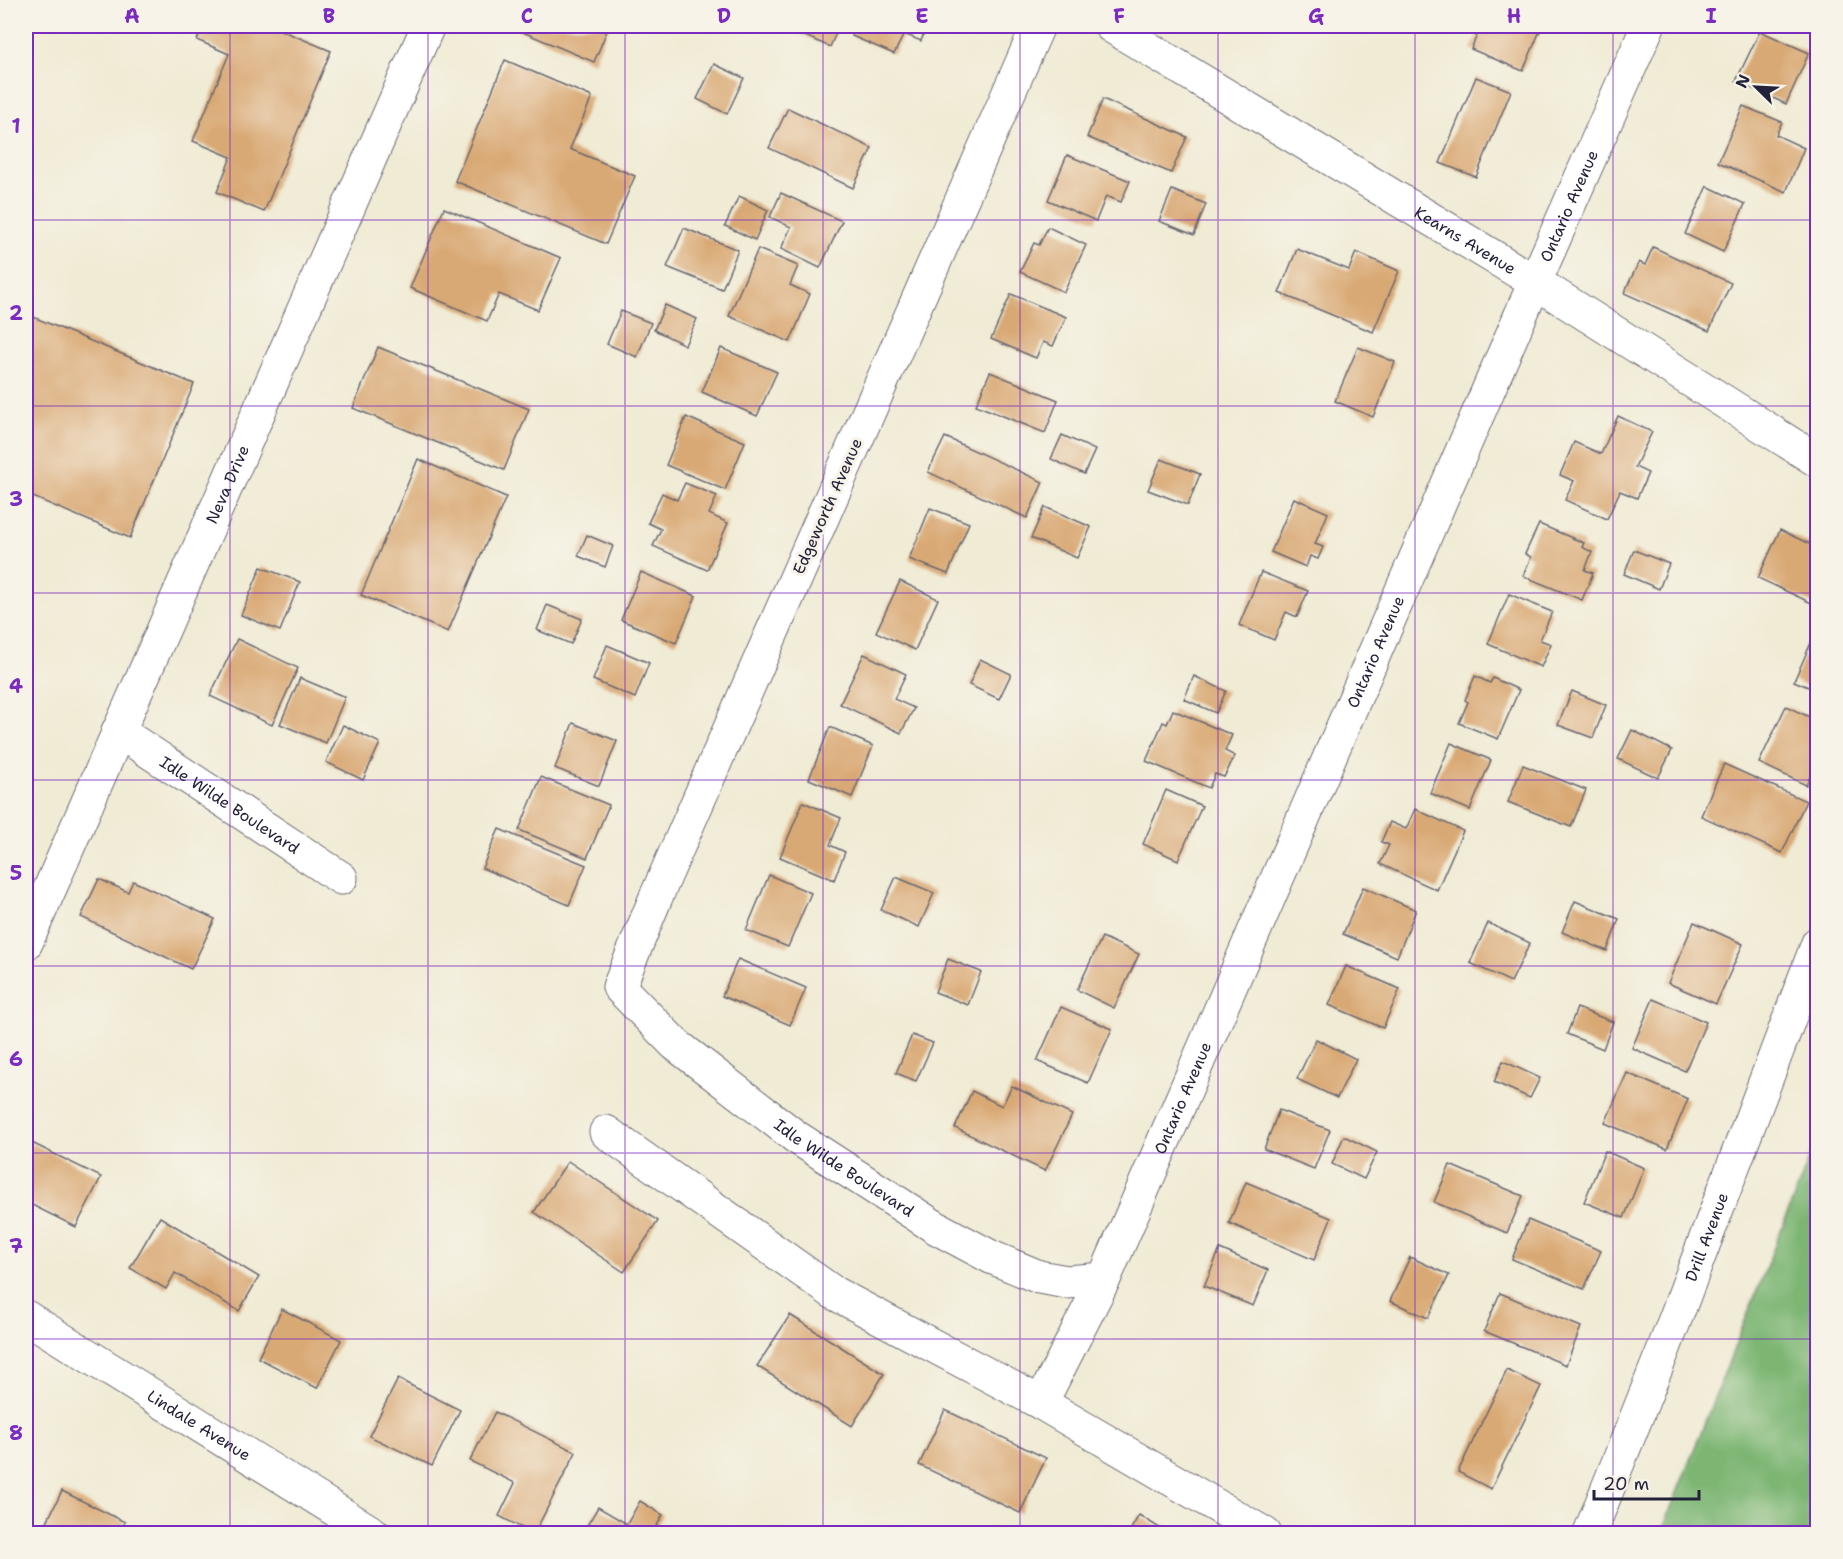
<svg xmlns="http://www.w3.org/2000/svg" width="1843" height="1559" viewBox="0 0 1843 1559" font-family="'Shantell Sans',sans-serif">
<style>
.forest{fill:#7db673;stroke:#506c57;stroke-width:1.5}
.building{fill:#d9a975}
.lines{fill:none;stroke-linecap:round;stroke-linejoin:round}
.minor-casing{stroke:#6a6871;stroke-width:35}
.minor{stroke:#fff;stroke-width:33}
.grid{fill:none;stroke:#7b2cbf;stroke-width:1.5;stroke-opacity:0.55}
.labels{text-anchor:middle;stroke-width:6;stroke-linejoin:round;paint-order:stroke}
.street-label{font-size:16px;fill:#22223b;stroke:#f7f3e8}
.neatline{fill:none;stroke:#7b2cbf;stroke-width:2}
.grid-label{font-size:20px;text-anchor:middle;font-weight:bold;fill:#7b2cbf}
</style>
<rect width="100%" height="100%" fill="#f7f3e8"/>
<filter id="ink" filterUnits="userSpaceOnUse"><feTurbulence type="fractalNoise" baseFrequency=".0167" numOctaves="2"/><feDisplacementMap in="SourceGraphic" scale="12" xChannelSelector="R" yChannelSelector="G"/><feConvolveMatrix kernelMatrix="1 2 1 2 8 2 1 2 1" color-interpolation-filters="sRGB"/></filter>
<filter id="wash" filterUnits="userSpaceOnUse"><feTurbulence type="fractalNoise" baseFrequency=".008" numOctaves="4" result="noise"/><feDisplacementMap in="SourceGraphic" scale="24" xChannelSelector="R" yChannelSelector="G"/><feGaussianBlur stdDeviation="1.35" result="paint"/><feColorMatrix in="noise" values="0 0 0 0 0 0 0 0 0 0 0 0 0 0 0 0 0 1.4 0 .05"/><feComposite in="paint" operator="in"/></filter>
<g filter="url(#wash)">
<rect width="100%" height="100%" fill="#f0ebd4"/>
<path class="forest" d="M1817,1139v394h-156z"/>
<g id="blocks">
<g class="building">
<path d="M203,26h68l60,25 -67,161 -47,-20 14,-35 -38,-16 36,-87 -32,-14z"/>
<path d="M512,26h97l-15,36 -83,-35z"/>
<path d="M799,26h40l-9,21 -34,-15z"/>
<path d="M856,26h71l-6,15 -17,-7 -10,20 -42,-18z"/>
<path d="M1481,26h61l-19,45 -52,-22z"/>
<path d="M1760,31l49,22 -23,51 -50,-23z"/>
<path d="M505,60l87,37 -22,52 65,27 -29,68 -151,-63z"/>
<path d="M714,64l30,14 -17,36 -30,-15z"/>
<path d="M1476,77l35,14 -35,86 -36,-14z"/>
<path d="M1103,99l84,38 -16,36 -84,-36z"/>
<path d="M1743,106l39,16 -6,13 28,13 -18,44 -68,-30z"/>
<path d="M788,108l84,40 -19,40 -84,-40z"/>
<path d="M1067,155l63,26 -9,21 -15,-6 -10,25 -48,-21z"/>
<path d="M1707,186l38,18 -22,48 -38,-18z"/>
<path d="M1172,190l34,14 -12,31 -35,-14z"/>
<path d="M781,193l61,28 -22,47 -39,-19 10,-22 -21,-10z"/>
<path d="M739,196l29,14 -13,30 -30,-14z"/>
<path d="M444,208l117,50 -23,52 -39,-16 -12,27 -77,-33z"/>
<path d="M1048,227l38,18 -22,47 -44,-20 14,-29 5,2z"/>
<path d="M684,228l54,22 -16,39 -55,-22z"/>
<path d="M1653,247l78,36 -22,48 -85,-38 15,-31 6,3z"/>
<path d="M758,249l40,17 -8,19 20,9 -20,48 -61,-26z"/>
<path d="M1297,249l52,21 7,-18 43,19 -26,61 -94,-39z"/>
<path d="M1011,294l55,23 -13,29 -10,-4 -7,16 -45,-19z"/>
<path d="M665,305l32,14 -12,26 -31,-15z"/>
<path d="M621,311l30,12 -14,34 -30,-13z"/>
<path d="M26,314l168,70 -64,154 -104,-44z"/>
<path d="M378,347l151,62 -25,61 -151,-62z"/>
<path d="M1358,347l37,15 -22,55 -38,-16z"/>
<path d="M721,348l56,24 -20,44 -55,-24z"/>
<path d="M990,372l68,28 -13,33 -69,-28z"/>
<path d="M1618,416l34,16 -17,35 13,6 -11,25 -17,-7 -13,28 -42,-19 9,-19 -14,-6 14,-33 27,12z"/>
<path d="M686,417l59,25 -20,48 -59,-25z"/>
<path d="M1062,435l33,15 -11,24 -33,-15z"/>
<path d="M945,437l98,45 -16,36 -99,-46z"/>
<path d="M418,459l88,38 -58,135 -87,-37z"/>
<path d="M1161,459l39,15 -12,31 -40,-15z"/>
<path d="M685,483l32,13 -8,18 19,9 -21,47 -54,-24 8,-17 -13,-6 14,-30 15,7z"/>
<path d="M1294,498l34,15 -13,31 8,3 -5,12 -8,-3 -4,11 -35,-15z"/>
<path d="M1045,507l46,20 -14,31 -46,-20z"/>
<path d="M930,508l39,15 -21,51 -39,-15z"/>
<path d="M1539,524l45,19 -2,4 10,5 -7,18 8,3 -11,27 -59,-24 8,-19 -6,-3z"/>
<path d="M1780,530l38,18v58l-60,-28z"/>
<path d="M587,535l26,11 -8,21 -27,-11z"/>
<path d="M1634,550l35,14 -10,25 -35,-15z"/>
<path d="M261,567l39,15 -20,49 -39,-16z"/>
<path d="M641,572l55,24 -20,47 -55,-23z"/>
<path d="M1261,572l47,19 -11,26 -11,-5 -12,28 -35,-15z"/>
<path d="M900,581l38,18 -23,51 -39,-18z"/>
<path d="M1509,594l43,18 -12,28 11,4 -10,23 -53,-23z"/>
<path d="M547,605l35,14 -11,25 -34,-14z"/>
<path d="M1818,627v64l-24,-10z"/>
<path d="M237,639l61,29 -26,57 -62,-29z"/>
<path d="M607,645l42,18 -14,35 -42,-18z"/>
<path d="M864,654l42,20 -12,25 20,9 -13,25 -61,-29z"/>
<path d="M980,659l31,15 -12,25 -30,-14z"/>
<path d="M1194,676l32,15 -10,22 -32,-14z"/>
<path d="M1475,676l15,7 3,-5 26,12 -21,49 -39,-16 9,-21 -3,-2z"/>
<path d="M300,678l45,19 -19,46 -46,-19z"/>
<path d="M1572,691l34,14 -13,33 -35,-13z"/>
<path d="M1786,706l32,15v38l-12,26 -47,-22z"/>
<path d="M1173,710l59,25 -7,16 10,5 -11,21 -9,-3 -6,14 -63,-27 17,-39 4,2z"/>
<path d="M573,723l44,18 -18,45 -44,-18z"/>
<path d="M343,725l37,18 -17,37 -37,-18z"/>
<path d="M830,727l43,19 -21,51 -43,-18z"/>
<path d="M1632,730l40,20 -14,28 -40,-19z"/>
<path d="M1451,743l40,17 -21,50 -40,-17z"/>
<path d="M1724,764l82,37 -24,52 -81,-37z"/>
<path d="M1523,765l63,25 -15,37 -63,-25z"/>
<path d="M541,777l68,28 -22,53 -68,-28z"/>
<path d="M1166,790l36,16 -24,54 -35,-16z"/>
<path d="M803,802l38,16 -11,27 15,7 -11,28 -54,-23z"/>
<path d="M1415,809l48,22 -26,59 -57,-26 9,-19 -8,-3 9,-20 16,7z"/>
<path d="M499,829l87,36 -17,40 -87,-37z"/>
<path d="M769,875l42,18 -23,54 -42,-17z"/>
<path d="M896,877l38,16 -15,34 -38,-17z"/>
<path d="M99,879l29,13 5,-11 82,38 -24,50 -110,-52z"/>
<path d="M1363,887l53,23 -19,47 -54,-23z"/>
<path d="M1575,901l44,18 -12,32 -45,-19z"/>
<path d="M1694,922l49,22 -27,60 -48,-21z"/>
<path d="M1488,923l42,20 -19,39 -41,-19z"/>
<path d="M1102,937l37,17 -25,54 -37,-18z"/>
<path d="M738,959l68,29 -16,37 -68,-29z"/>
<path d="M948,959l33,13 -13,33 -33,-13z"/>
<path d="M1346,966l54,23 -17,39 -54,-23z"/>
<path d="M1653,999l53,23 -21,49 -53,-23z"/>
<path d="M1061,1007l51,22 -24,54 -51,-22z"/>
<path d="M1577,1008l36,14 -10,27 -36,-15z"/>
<path d="M912,1035l21,8 -17,38 -20,-8z"/>
<path d="M1316,1039l40,20 -19,39 -40,-19z"/>
<path d="M1503,1061l37,17 -10,20 -36,-16z"/>
<path d="M1627,1073l61,26 -21,50 -62,-26z"/>
<path d="M1012,1086l60,29 -27,56 -90,-43 17,-37 30,15z"/>
<path d="M1279,1110l51,20 -16,39 -50,-20z"/>
<path d="M1344,1136l33,16 -13,27 -32,-15z"/>
<path d="M32,1143l69,34 -25,50 -50,-25v-46z"/>
<path d="M1605,1151l39,17 -20,50 -40,-16z"/>
<path d="M568,1161l90,60 -34,51 -90,-60z"/>
<path d="M1450,1165l73,31 -16,37 -73,-31z"/>
<path d="M1246,1182l85,36 -17,42 -85,-37z"/>
<path d="M160,1217l99,60 -20,34 -64,-38 -9,16 -36,-21z"/>
<path d="M1528,1220l73,31 -17,38 -72,-30z"/>
<path d="M1220,1249l48,21 -15,36 -49,-20z"/>
<path d="M1410,1257l39,18 -21,43 -38,-17z"/>
<path d="M1500,1293l81,34 -15,38 -82,-34z"/>
<path d="M282,1309l59,31 -24,48 -59,-30z"/>
<path d="M790,1315l94,59 -32,52 -95,-60z"/>
<path d="M1507,1370l34,16 -50,103 -33,-17z"/>
<path d="M398,1379l62,31 -28,56 -63,-30z"/>
<path d="M945,1410l101,48 -26,55 -101,-48z"/>
<path d="M495,1412l81,40 -42,82 -35,-18 16,-33 -45,-22z"/>
<path d="M62,1491l63,31 -5,12h-79z"/>
<path d="M640,1501l23,14 -11,19h-70l16,-27 29,17z"/>
<path d="M1139,1515l30,19h-41z"/>
</g>
</g>
</g>
<g filter="url(#ink)">
<use href="#blocks" fill-opacity="0" stroke="#6a6871" stroke-width="1.5"/>
<g class="lines">
<g class="minor-casing">
<g id="minor">
<path id="s1" d="M1038,26l-382,871 -37,90 56,57 121,93 139,90 56,30 48,20 28,5 37,-3"/>
<path id="s2" d="M1111,26l424,256 283,179"/>
<path id="s3" d="M118,731l223,147"/>
<path id="s4" d="M26,943l402,-917"/>
<path id="s5" d="M606,1132l228,161 207,110 63,-124 431,-997 113,-256"/>
<path id="s6" d="M26,1317l348,217"/>
<path d="M1041,1403l224,131"/>
<path id="s7" d="M1591,1530l72,-179 155,-408"/>
</g>
</g>
<use href="#minor" class="minor"/>
</g>
</g>
<path class="grid" d="M230,26v1508M428,26v1508M625,26v1508M823,26v1508M1020,26v1508M1218,26v1508M1415,26v1508M1613,26v1508M26,220h1792M26,406h1792M26,593h1792M26,780h1792M26,966h1792M26,1153h1792M26,1339h1792"/>
<g class="labels">
<g class="street-label">
<text dy="6" stroke="none"><textPath href="#s5" startOffset="1822">Ontario Avenue</textPath></text>
<text dy="6" stroke="none"><textPath href="#s2" startOffset="414">Kearns Avenue</textPath></text>
<text dy="6" stroke="none"><textPath href="#s4" startOffset="501">Neva Drive</textPath></text>
<text transform="translate(827 506) rotate(-66)" y="6">Edgeworth Avenue</text>
<text dy="6" stroke="none"><textPath href="#s5" startOffset="1336">Ontario Avenue</textPath></text>
<text dy="6" stroke="none"><textPath href="#s3" startOffset="134">Idle Wilde Boulevard</textPath></text>
<text dy="6" stroke="none"><textPath href="#s5" startOffset="850">Ontario Avenue</textPath></text>
<text dy="6" stroke="none"><textPath href="#s1" startOffset="1338">Idle Wilde Boulevard</textPath></text>
<text dy="6" stroke="none"><textPath href="#s7" startOffset="315">Drill Avenue</textPath></text>
<text dy="6" stroke="none"><textPath href="#s6" startOffset="204">Lindale Avenue</textPath></text>
</g>
</g>
<rect width="1843" height="1559" fill="none" stroke="#f7f3e8" stroke-width="66"/>
<g transform="translate(1756 87) rotate(294)" stroke="#f7f3e8" stroke-width="4.5" paint-order="stroke">
<path d="M0-4.5L10 22L0 15L-10 22Z" fill="#22223b"/>
<text y="-9" font-size="16" font-weight="bold" text-anchor="middle" fill="#22223b">N</text>
</g>
<path d="M1594 1490v9h105v-9" fill="none" stroke="#22223b" stroke-width="3"/>
<text x="1603" y="1490" font-size="18" fill="#22223b" stroke="#f7f3e8" stroke-width="4.5" paint-order="stroke">20 m</text>
<rect x="33" y="33" width="1777" height="1493" class="neatline"/>
<g class="grid-label">
<text x="132" y="23">A</text>
<text x="329" y="23">B</text>
<text x="527" y="23">C</text>
<text x="724" y="23">D</text>
<text x="922" y="23">E</text>
<text x="1119" y="23">F</text>
<text x="1316" y="23">G</text>
<text x="1514" y="23">H</text>
<text x="1711" y="23">I</text>
<text x="16" y="133">1</text>
<text x="16" y="320">2</text>
<text x="16" y="506">3</text>
<text x="16" y="693">4</text>
<text x="16" y="880">5</text>
<text x="16" y="1066">6</text>
<text x="16" y="1253">7</text>
<text x="16" y="1440">8</text>
</g>
</svg>
